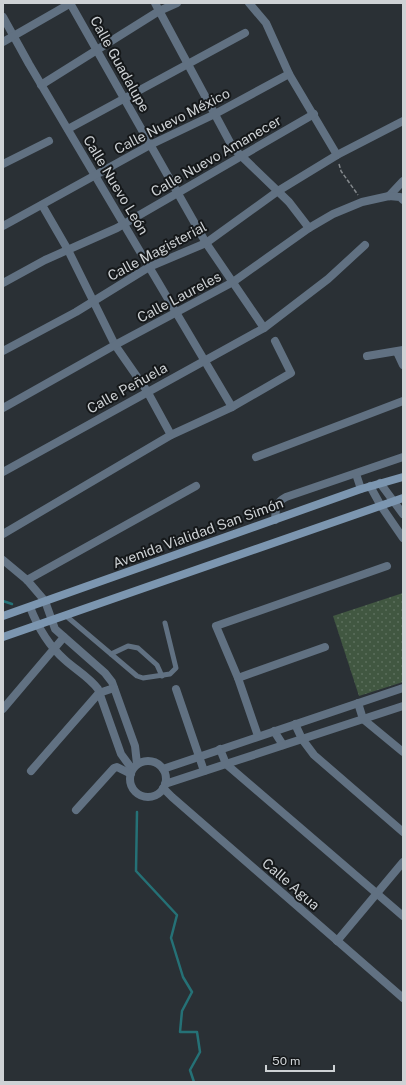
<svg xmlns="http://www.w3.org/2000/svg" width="406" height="1085" viewBox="0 0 406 1085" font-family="'Public Sans',sans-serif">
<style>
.park{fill:url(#park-dots)}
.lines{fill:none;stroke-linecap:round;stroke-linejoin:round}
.stream{stroke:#257176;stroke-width:2.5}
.path{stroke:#84898d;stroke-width:1.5;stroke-dasharray:4 2;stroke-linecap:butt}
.service{stroke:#617182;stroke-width:5}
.minor{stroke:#617182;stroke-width:8}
.secondary{stroke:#7c96b0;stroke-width:8}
.labels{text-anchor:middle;stroke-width:4;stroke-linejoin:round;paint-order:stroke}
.street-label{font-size:14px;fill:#ced2d5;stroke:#15181a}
</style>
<defs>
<pattern id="park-dots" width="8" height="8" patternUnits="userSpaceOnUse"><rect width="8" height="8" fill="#415741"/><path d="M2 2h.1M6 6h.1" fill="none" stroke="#5b6e5c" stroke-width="1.8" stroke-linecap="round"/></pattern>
</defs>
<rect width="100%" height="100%" fill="#2a3035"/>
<path class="park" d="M403,593v89l-44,14 -26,-80z"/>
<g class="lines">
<g class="stream">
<path d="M3,601l9,3"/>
<path d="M137,812l-1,59 41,44 -6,23 12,39 9,15 -10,19 -2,21h17l3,20 -10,18 4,12"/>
</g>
<path class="path" d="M339,164l2,7 17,24"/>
<g class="service">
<path d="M65,615l72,61 6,2 27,-4 6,-6 -11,-45"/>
<path d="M111,654l17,-8 10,2 19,17 5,11"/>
</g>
<g class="minor">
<path d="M70,3l136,240 58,85"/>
<path d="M155,3l78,145 56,54 20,26"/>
<path d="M249,3l17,20 23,51 48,81"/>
<path d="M3,17l26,47 203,343"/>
<path d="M3,42l68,-39"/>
<path d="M41,85l118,-74 18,-8"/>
<path d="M68,129l177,-96"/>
<path d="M3,164l46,-23"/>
<path d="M389,196l14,-15"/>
<path d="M42,205l26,45 47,95 32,46 24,44"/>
<path d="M3,226l147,-81 65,-31 74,-40"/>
<path d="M3,283l42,-23 72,-32 197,-114"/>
<path d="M3,351l73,-39 73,-45 57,-24 72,-52 59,-36 66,-34"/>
<path d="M397,352l6,13"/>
<path d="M367,356l36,-6"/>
<path d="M3,408l112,-63 118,-63 76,-54 24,-14 29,-12 27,-6 11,1 3,3"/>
<path d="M256,457l147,-56"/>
<path d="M3,472l261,-144 64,-49 37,-34"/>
<path d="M356,474l5,15"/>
<path d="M380,483l23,31"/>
<path d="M370,486l11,20 22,32"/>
<path d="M275,520c1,-12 0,-17 11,-23l117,-40"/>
<path d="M3,534l168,-99 61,-28 59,-34 -16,-32"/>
<path d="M3,560l24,20 18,21 10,28 50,44 7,9 23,64 2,18"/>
<path d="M27,580l169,-94"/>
<path d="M30,607c8,21 18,38 35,53 11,10 24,17 33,29l23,65 11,15"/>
<path d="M238,678l87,-31"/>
<path d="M176,689l28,82"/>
<path d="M358,703l5,16 40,33"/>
<path d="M3,709l61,-72"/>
<path d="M295,724l7,15 12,16 89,77"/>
<path d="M274,731l9,14"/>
<path d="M258,736l-20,-58 -22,-52 171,-60"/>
<path d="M220,749l6,15 177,152"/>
<circle cx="148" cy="779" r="18"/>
<path d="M163,769l240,-81"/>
<path d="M31,771l68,-78 15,-5"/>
<path d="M165,784l238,-78"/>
<path d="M163,788l9,9 231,201"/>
<path d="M76,810l38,-42 3,-1 14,7"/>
<path d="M337,941l66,-79"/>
</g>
<g class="secondary">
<path d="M3,616l358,-127 42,-12"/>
<path d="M3,637l400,-139"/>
</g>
</g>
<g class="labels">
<g class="street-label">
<text transform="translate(120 64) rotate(61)" y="5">Calle Guadalupe</text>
<text transform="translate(172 121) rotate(-27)" y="5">Calle Nuevo México</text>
<text transform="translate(216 156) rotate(-30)" y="5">Calle Nuevo Amanecer</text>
<text transform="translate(116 185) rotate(59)" y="5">Calle Nuevo León</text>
<text transform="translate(157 251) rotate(-28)" y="5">Calle Magisterial</text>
<text transform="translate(179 297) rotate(-28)" y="5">Calle Laureles</text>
<text transform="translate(127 388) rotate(-29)" y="5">Calle Peñuela</text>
<text transform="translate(198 533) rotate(-20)" y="5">Avenida Vialidad San Simón</text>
<text transform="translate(291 884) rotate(41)" y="5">Calle Agua</text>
</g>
</g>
<rect width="406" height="1085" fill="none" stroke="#ced2d5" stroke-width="8"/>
<path d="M266 1065v6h68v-6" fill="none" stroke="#ced2d5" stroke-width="2"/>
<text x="272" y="1065" font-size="12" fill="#ced2d5" stroke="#15181a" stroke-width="3" paint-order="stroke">50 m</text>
</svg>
